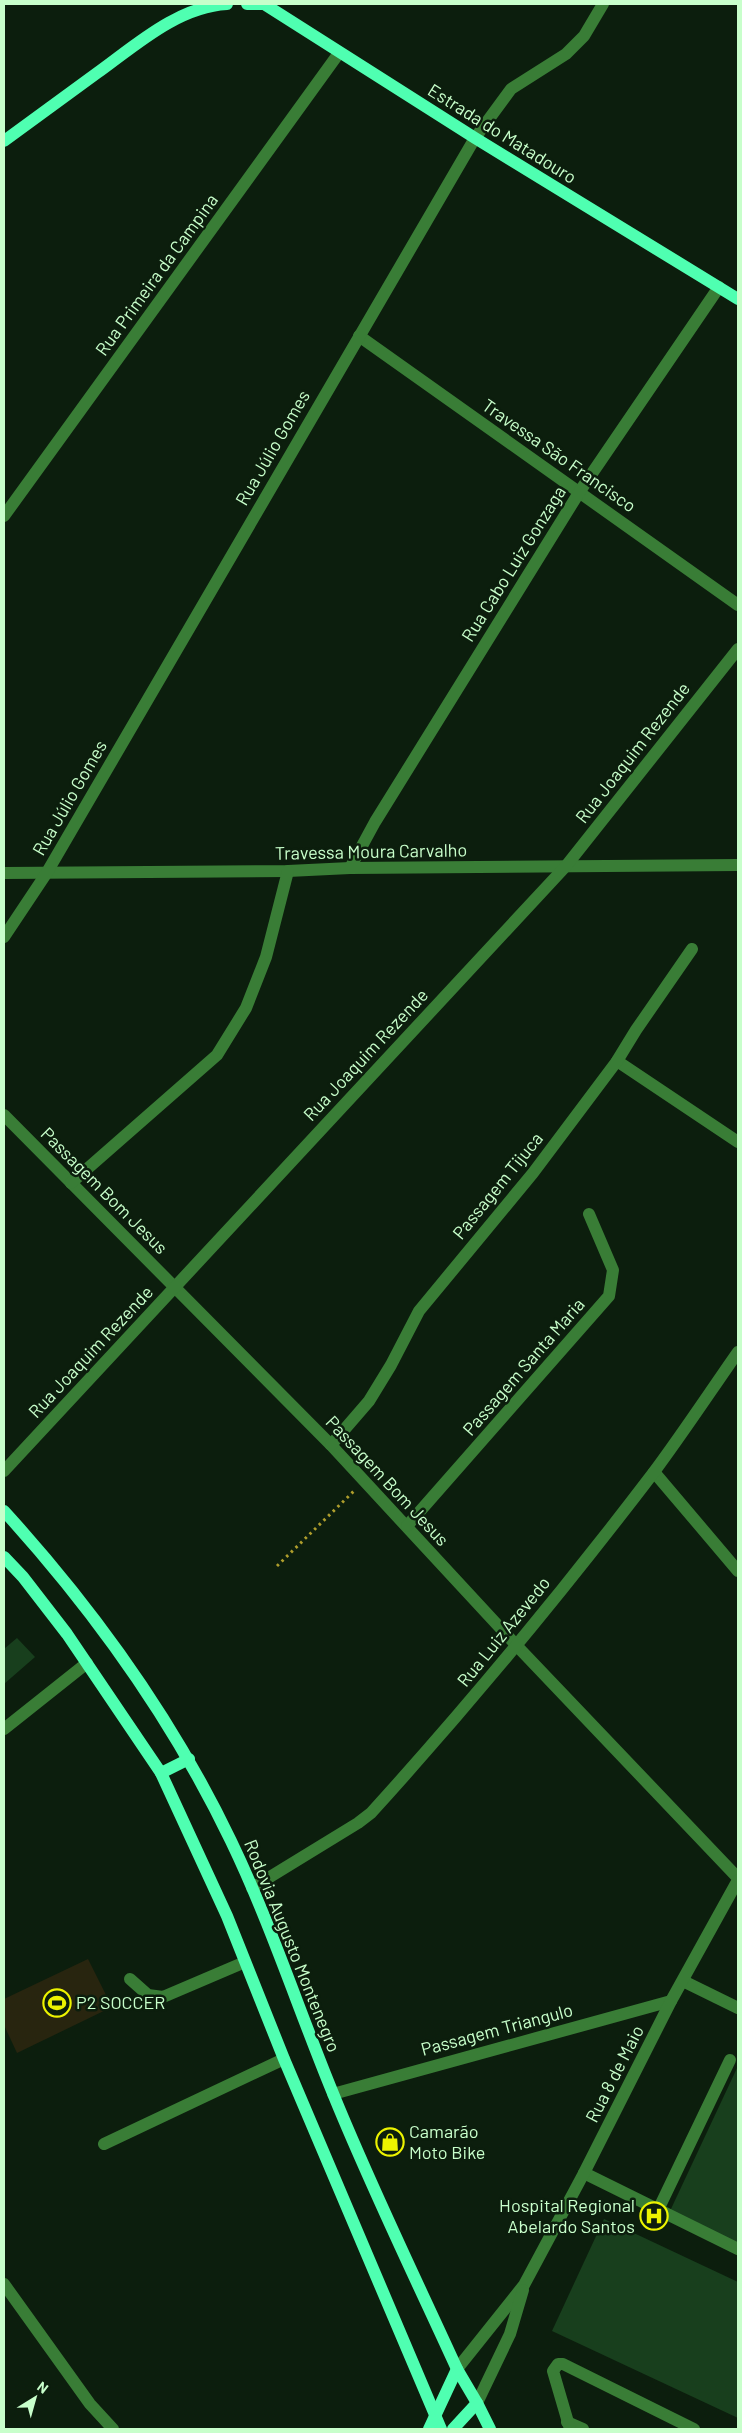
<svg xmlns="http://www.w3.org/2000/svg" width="742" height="2433" viewBox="0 0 742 2433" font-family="Barlow,sans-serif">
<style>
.park{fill:#28250f}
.building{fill:#183f1d}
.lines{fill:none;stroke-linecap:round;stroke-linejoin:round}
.path{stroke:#af9e2c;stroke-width:3;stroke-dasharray:2.5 4;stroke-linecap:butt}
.minor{stroke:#397d36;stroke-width:12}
.major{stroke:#4fffb1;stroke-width:12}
.labels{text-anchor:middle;stroke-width:5;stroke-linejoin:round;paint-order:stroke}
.street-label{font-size:18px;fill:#c8ffcb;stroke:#0c1e0d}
.poi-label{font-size:18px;fill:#c8ffcb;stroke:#0c1e0d;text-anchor:start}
</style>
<rect width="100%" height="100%" fill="#0c1e0d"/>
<path class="park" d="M88,1959l24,48 -95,46 -13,-28v-26z"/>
<g class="building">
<path d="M17,1638l18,19 -31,27v-35z"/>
<path d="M738,2066v178l-68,-33z"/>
<path d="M604,2219l134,63v136l-186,-87z"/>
</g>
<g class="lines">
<path class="path" d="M277,1566l78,-76"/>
<g class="minor">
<path d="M359,336l379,269"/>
<path d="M4,516l335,-463"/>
<path d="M350,868l25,-46 205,-331 139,-204"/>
<path d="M4,873l284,-2 62,-3 388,-3"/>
<path d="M4,937l42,-63 429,-736 36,-49 55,-35 18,-18 19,-32"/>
<path d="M617,1061l121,81"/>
<path d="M4,1115l327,330 185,200 222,233"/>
<path d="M71,1183l146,-128 29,-47 20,-51 22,-86"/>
<path d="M331,1445l38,-44 22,-36 28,-54 114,-138 84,-112 19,-31 56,-81"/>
<path d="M4,1471l562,-605 172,-217"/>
<path d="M654,1472l84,99"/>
<path d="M407,1526l202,-230 4,-26 -24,-56"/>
<path d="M4,1729l83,-66"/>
<path d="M252,1888l106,-65 13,-10c99,-109 193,-223 283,-341 29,-39 56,-80 84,-120"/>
<path d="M130,1979l18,16 15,2 82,-35"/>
<path d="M683,1981l55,27"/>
<path d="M333,2094l338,-93"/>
<path d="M104,2144l180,-85"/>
<path d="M584,2173l154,76"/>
<path d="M658,2210l72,-150"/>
<path d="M4,2284l86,120 23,25"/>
<path d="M457,2369l67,-84 60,-112 87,-172 67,-121"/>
<path d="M477,2403l33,-69 13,-44"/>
<path d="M567,2422l16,7"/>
<path d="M570,2429l-17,-58 5,-7h5l131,65"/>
</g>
<g class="major">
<path d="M247,4h17l211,134 263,161"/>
<path d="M4,141c31,-23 62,-45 93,-68 39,-28 80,-66 130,-69"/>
<path d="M4,1511c91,100 168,207 227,330 39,81 67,167 101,250 38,94 83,186 125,278l20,34 13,26"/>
<path d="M4,1557l19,20 44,57 94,139 66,143 57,143 157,370"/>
<path d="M161,1773l28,-14"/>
<path d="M429,2429l28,-60"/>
<path d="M453,2429l24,-26"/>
</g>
</g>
<defs>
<g id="stadium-ring" transform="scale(1.4375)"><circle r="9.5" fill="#0c1e0d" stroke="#ecf300" stroke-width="1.5"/><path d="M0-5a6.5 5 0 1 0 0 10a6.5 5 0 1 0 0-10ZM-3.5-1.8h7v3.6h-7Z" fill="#ecf300"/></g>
<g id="shop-ring" transform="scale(1.4375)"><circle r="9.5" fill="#0c1e0d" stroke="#ecf300" stroke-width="1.5"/><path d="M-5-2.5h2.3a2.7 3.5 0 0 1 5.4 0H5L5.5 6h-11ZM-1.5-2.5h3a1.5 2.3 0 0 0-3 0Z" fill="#ecf300"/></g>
<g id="hospital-ring" transform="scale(1.4375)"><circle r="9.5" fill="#0c1e0d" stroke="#ecf300" stroke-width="1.5"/><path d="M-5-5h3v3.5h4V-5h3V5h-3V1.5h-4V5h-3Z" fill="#ecf300"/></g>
</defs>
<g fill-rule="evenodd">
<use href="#stadium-ring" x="57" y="2003"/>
<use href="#shop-ring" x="390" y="2142"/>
<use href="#hospital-ring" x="654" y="2216"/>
</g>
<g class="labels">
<g class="street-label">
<text transform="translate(502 134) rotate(32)" y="6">Estrada do Matadouro</text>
<text transform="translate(157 275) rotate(-54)" y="6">Rua Primeira da Campina</text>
<text transform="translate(273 448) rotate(-60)" y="6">Rua Júlio Gomes</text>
<text transform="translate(559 456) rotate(35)" y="6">Travessa São Francisco</text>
<text transform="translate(514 564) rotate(-58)" y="6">Rua Cabo Luiz Gonzaga</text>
<text transform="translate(633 753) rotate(-52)" y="6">Rua Joaquim Rezende</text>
<text transform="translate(70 798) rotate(-60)" y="6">Rua Júlio Gomes</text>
<text transform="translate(371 852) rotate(-1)" y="6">Travessa Moura Carvalho</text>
<text transform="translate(366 1055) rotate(-47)" y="6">Rua Joaquim Rezende</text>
<text transform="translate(498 1186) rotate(-51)" y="6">Passagem Tijuca</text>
<text transform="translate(104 1191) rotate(45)" y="6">Passagem Bom Jesus</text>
<text transform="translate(91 1352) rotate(-47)" y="6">Rua Joaquim Rezende</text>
<text transform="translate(524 1367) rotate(-49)" y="6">Passagem Santa Maria</text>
<text transform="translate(387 1481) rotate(47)" y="6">Passagem Bom Jesus</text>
<text transform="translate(504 1632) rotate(-51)" y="6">Rua Luiz Azevedo</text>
<text transform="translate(292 1946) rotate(68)" y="6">Rodovia Augusto Montenegro</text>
<text transform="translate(497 2030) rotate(-15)" y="6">Passagem Triangulo</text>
<text transform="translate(615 2074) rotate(-63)" y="6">Rua 8 de Maio</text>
</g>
<g class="poi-label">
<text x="76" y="2009">P2 SOCCER</text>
<text x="409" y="2138">Camarão<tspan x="409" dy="21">Moto Bike</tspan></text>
<text x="635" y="2212" text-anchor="end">Hospital Regional<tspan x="635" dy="21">Abelardo Santos</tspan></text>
</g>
</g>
<rect width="742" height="2433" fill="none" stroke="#c8ffcb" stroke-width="10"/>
<g transform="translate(35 2398) rotate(37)" stroke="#0c1e0d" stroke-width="4" paint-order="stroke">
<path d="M0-4L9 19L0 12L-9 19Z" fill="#c8ffcb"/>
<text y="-8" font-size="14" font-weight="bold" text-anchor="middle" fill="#c8ffcb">N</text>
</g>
</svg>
